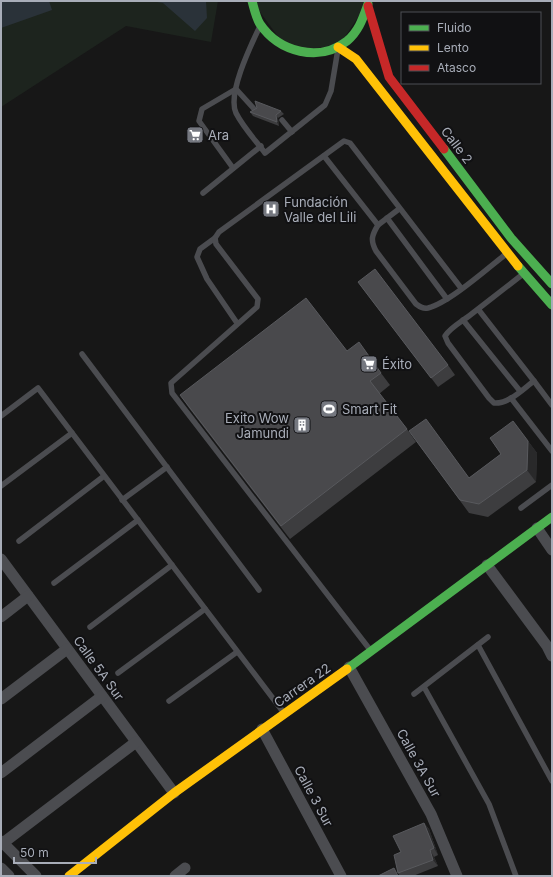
<svg xmlns="http://www.w3.org/2000/svg" width="553" height="877" viewBox="0 0 553 877" font-family="Inter,sans-serif">
<style>
.green{fill:#1d241e}
.water{fill:#2a3239}
.lines{fill:none;stroke-linecap:round;stroke-linejoin:round}
.lane{stroke:#4b4c50;stroke-width:5.5}
.street{stroke:#4b4c50;stroke-width:11}
.fast{stroke:#4caf50;stroke-width:9}
.slow{stroke:#ffc107;stroke-width:9}
.jam{stroke:#c62828;stroke-width:9}
.wall{fill:#3d3d3f}
.shaded-wall{fill:#29292a}
.building{fill:#49494c;stroke:#58595d}
.labels{text-anchor:middle;stroke-width:4;stroke-linejoin:round;paint-order:stroke}
.poi-label{font-size:13px;fill:#a8adb8;stroke:#111113;text-anchor:start}
.street-label{font-size:13px;fill:#a8adb8;stroke:#111113}
</style>
<rect width="100%" height="100%" fill="#171717"/>
<g class="green">
<path d="M1,1h217l-7,41 -85,-16 -125,81z"/>
<path d="M252,1h117l-31,46 -51,2z"/>
</g>
<g class="water">
<path d="M1,1h48l3,9 -51,18z"/>
<path d="M151,1h55l1,17 -12,13 -32,-28z"/>
</g>
<g class="lines">
<g class="lane">
<path d="M260,26c-9,19 -33,68 -24,87 7,14 20,28 29,40l60,-48 6,-14 7,-42"/>
<path d="M282,120l10,12"/>
<path d="M324,156l54,69c-6,10 -8,15 -2,26l40,53c4,3 7,5 12,4 21,-5 60,-40 78,-54"/>
<path d="M233,168l-34,-47 3,-12 34,-20 19,21"/>
<path d="M203,193l58,-47"/>
<path d="M387,218l60,81"/>
<path d="M378,225l21,-16"/>
<path d="M215,238l-15,11 -3,8 10,22 30,44"/>
<path d="M478,309l56,72c-11,8 -25,23 -40,22l-5,-5 -41,-55 -3,-7c5,-8 16,-14 24,-20 18,-14 36,-28 54,-42"/>
<path d="M463,320l57,71"/>
<path d="M82,354l177,236"/>
<path d="M534,381l18,24"/>
<path d="M511,398l41,53"/>
<path d="M1,416l37,-28 246,325"/>
<path d="M1,486l71,-53"/>
<path d="M122,500l45,-33"/>
<path d="M521,508l31,-23"/>
<path d="M19,541l85,-65"/>
<path d="M54,583l84,-63"/>
<path d="M90,627l82,-62"/>
<path d="M478,645l74,136"/>
<path d="M371,651l-199,-258 -1,-10 86,-76 1,-8 -42,-55 -1,-6 4,-6 125,-91 6,2 111,145"/>
<path d="M118,673l87,-64"/>
<path d="M424,687l65,117 27,72"/>
<path d="M414,694l74,-57"/>
<path d="M169,701l68,-49"/>
</g>
<g class="street">
<path d="M537,528l15,22"/>
<path d="M1,559l173,234"/>
<path d="M487,565l60,81 5,10"/>
<path d="M1,617l27,-21"/>
<path d="M349,667l82,147 26,62"/>
<path d="M1,699l66,-50"/>
<path d="M262,729l79,147"/>
<path d="M1,773l101,-77"/>
<path d="M1,841l35,35"/>
<path d="M3,843l133,-101"/>
<path d="M1,868l8,8"/>
<path d="M175,876l10,-8"/>
</g>
<g class="fast">
<path d="M252,1c2,7 4,17 8,23 19,28 59,39 87,17 12,-10 16,-23 21,-37"/>
<path d="M444,149l67,89 41,46"/>
<path d="M518,266l34,39"/>
<path d="M347,669l205,-152"/>
</g>
<g class="slow">
<path d="M338,47l18,12 162,207"/>
<path d="M69,876l105,-83 173,-124"/>
</g>
<path class="jam" d="M368,6l21,71 55,72"/>
</g>
<g class="wall">
<path d="M281,111l3,3 -6,4 1,8 -26,-10 -3,-4z"/>
<path d="M358,282l90,83 7,10 -17,12z"/>
<path d="M347,351l34,22 9,12 -11,9 28,35 9,13 -126,97 -101,-131 -9,-13z"/>
<path d="M409,431l60,47 32,-24 -11,-16 38,3 9,12 -1,29 -48,35 -19,-4z"/>
<path d="M424,823l5,6 9,26 -4,2 4,9 -25,10h-13l-2,-3z"/>
</g>
<g class="shaded-wall">
<path d="M276,115l2,3 1,8 -2,-4z"/>
<path d="M528,441l9,12 -1,29 -9,-12z"/>
<path d="M424,823l5,6 9,26 -4,-7z"/>
<path d="M430,850l4,7 4,9 -5,-6z"/>
</g>
<g class="building">
<path d="M255,101l26,10 -5,4 1,7 -27,-10 7,-4z"/>
<path d="M375,269l73,96 -17,13 -73,-96z"/>
<path d="M306,298l41,53 12,-9 22,31 -11,8 37,48 -126,97 -101,-131z"/>
<path d="M426,419l43,59 32,-24 -11,-16 23,-17 15,20 -1,29 -48,34 -19,-4 -51,-69z"/>
<path d="M424,823l10,25 -4,2 3,10 -35,13 -4,-18 7,-3 -8,-16z"/>
<path d="M394,868l4,8h-20z"/>
</g>
<defs>
<g id="supermarket-square" transform="scale(0.9)"><rect x="-9" y="-9" width="18" height="18" rx="4" fill="#757880" stroke="#111113"/><path d="M-6-5.5h2.5l.6 2H6L4.5 2H-2.5L-4.4-4H-6ZM-1.5 3.2a1.3 1.3 0 1 0 .1 0ZM3 3.2a1.3 1.3 0 1 0 .1 0Z" fill="#fff"/></g>
<g id="hospital-square" transform="scale(0.9)"><rect x="-9" y="-9" width="18" height="18" rx="4" fill="#757880" stroke="#111113"/><path d="M-5-5h3v3.5h4V-5h3V5h-3V1.5h-4V5h-3Z" fill="#fff"/></g>
<g id="stadium-square" transform="scale(0.9)"><rect x="-9" y="-9" width="18" height="18" rx="4" fill="#757880" stroke="#111113"/><path d="M0-5a6.5 5 0 1 0 0 10a6.5 5 0 1 0 0-10ZM-3.5-1.8h7v3.6h-7Z" fill="#fff"/></g>
<g id="building-square" transform="scale(0.9)"><rect x="-9" y="-9" width="18" height="18" rx="4" fill="#757880" stroke="#111113"/><path d="M-4-6H4V6H1V3H-1V6H-4ZM-2.5-4.3h1.7v1.8h-1.7ZM.8-4.3h1.7v1.8H.8ZM-2.5-1h1.7V.8h-1.7ZM.8-1h1.7V.8H.8Z" fill="#fff"/></g>
</defs>
<g fill-rule="evenodd">
<use href="#supermarket-square" x="195" y="135"/>
<use href="#hospital-square" x="271" y="209"/>
<use href="#supermarket-square" x="369" y="364"/>
<use href="#stadium-square" x="329" y="409"/>
<use href="#building-square" x="302" y="425"/>
</g>
<g class="labels">
<g class="poi-label">
<text x="208" y="140">Ara</text>
<text x="284" y="207">Fundación<tspan x="284" dy="15">Valle del Lili</tspan></text>
<text x="382" y="369">Éxito</text>
<text x="342" y="414">Smart Fit</text>
<text x="289" y="423" text-anchor="end">Exito Wow<tspan x="289" dy="15">Jamundi</tspan></text>
</g>
<g class="street-label">
<text transform="translate(457 145) rotate(53)" y="5">Calle 2</text>
<text transform="translate(99 668) rotate(54)" y="5">Calle 5A Sur</text>
<text transform="translate(302 685) rotate(-35)" y="5">Carrera 22</text>
<text transform="translate(419 763) rotate(61)" y="5">Calle 3A Sur</text>
<text transform="translate(314 796) rotate(62)" y="5">Calle 3 Sur</text>
</g>
</g>
<rect width="553" height="877" fill="none" stroke="#a8adb8" stroke-width="4"/>
<rect x="401" y="12" width="140" height="72" fill="#111113" stroke="#4d4f55"/>
<rect x="409" y="25" width="20" height="6" fill="#4caf50" stroke="#4d4f55"/>
<text x="437" y="32" font-size="12" fill="#a8adb8">Fluido</text>
<rect x="409" y="45" width="20" height="6" fill="#ffc107" stroke="#4d4f55"/>
<text x="437" y="52" font-size="12" fill="#a8adb8">Lento</text>
<rect x="409" y="65" width="20" height="6" fill="#c62828" stroke="#4d4f55"/>
<text x="437" y="72" font-size="12" fill="#a8adb8">Atasco</text>
<path d="M14 857v6h82v-6" fill="none" stroke="#a8adb8" stroke-width="2"/>
<text x="20" y="857" font-size="12" fill="#a8adb8" stroke="#111113" stroke-width="3" paint-order="stroke">50 m</text>
</svg>
